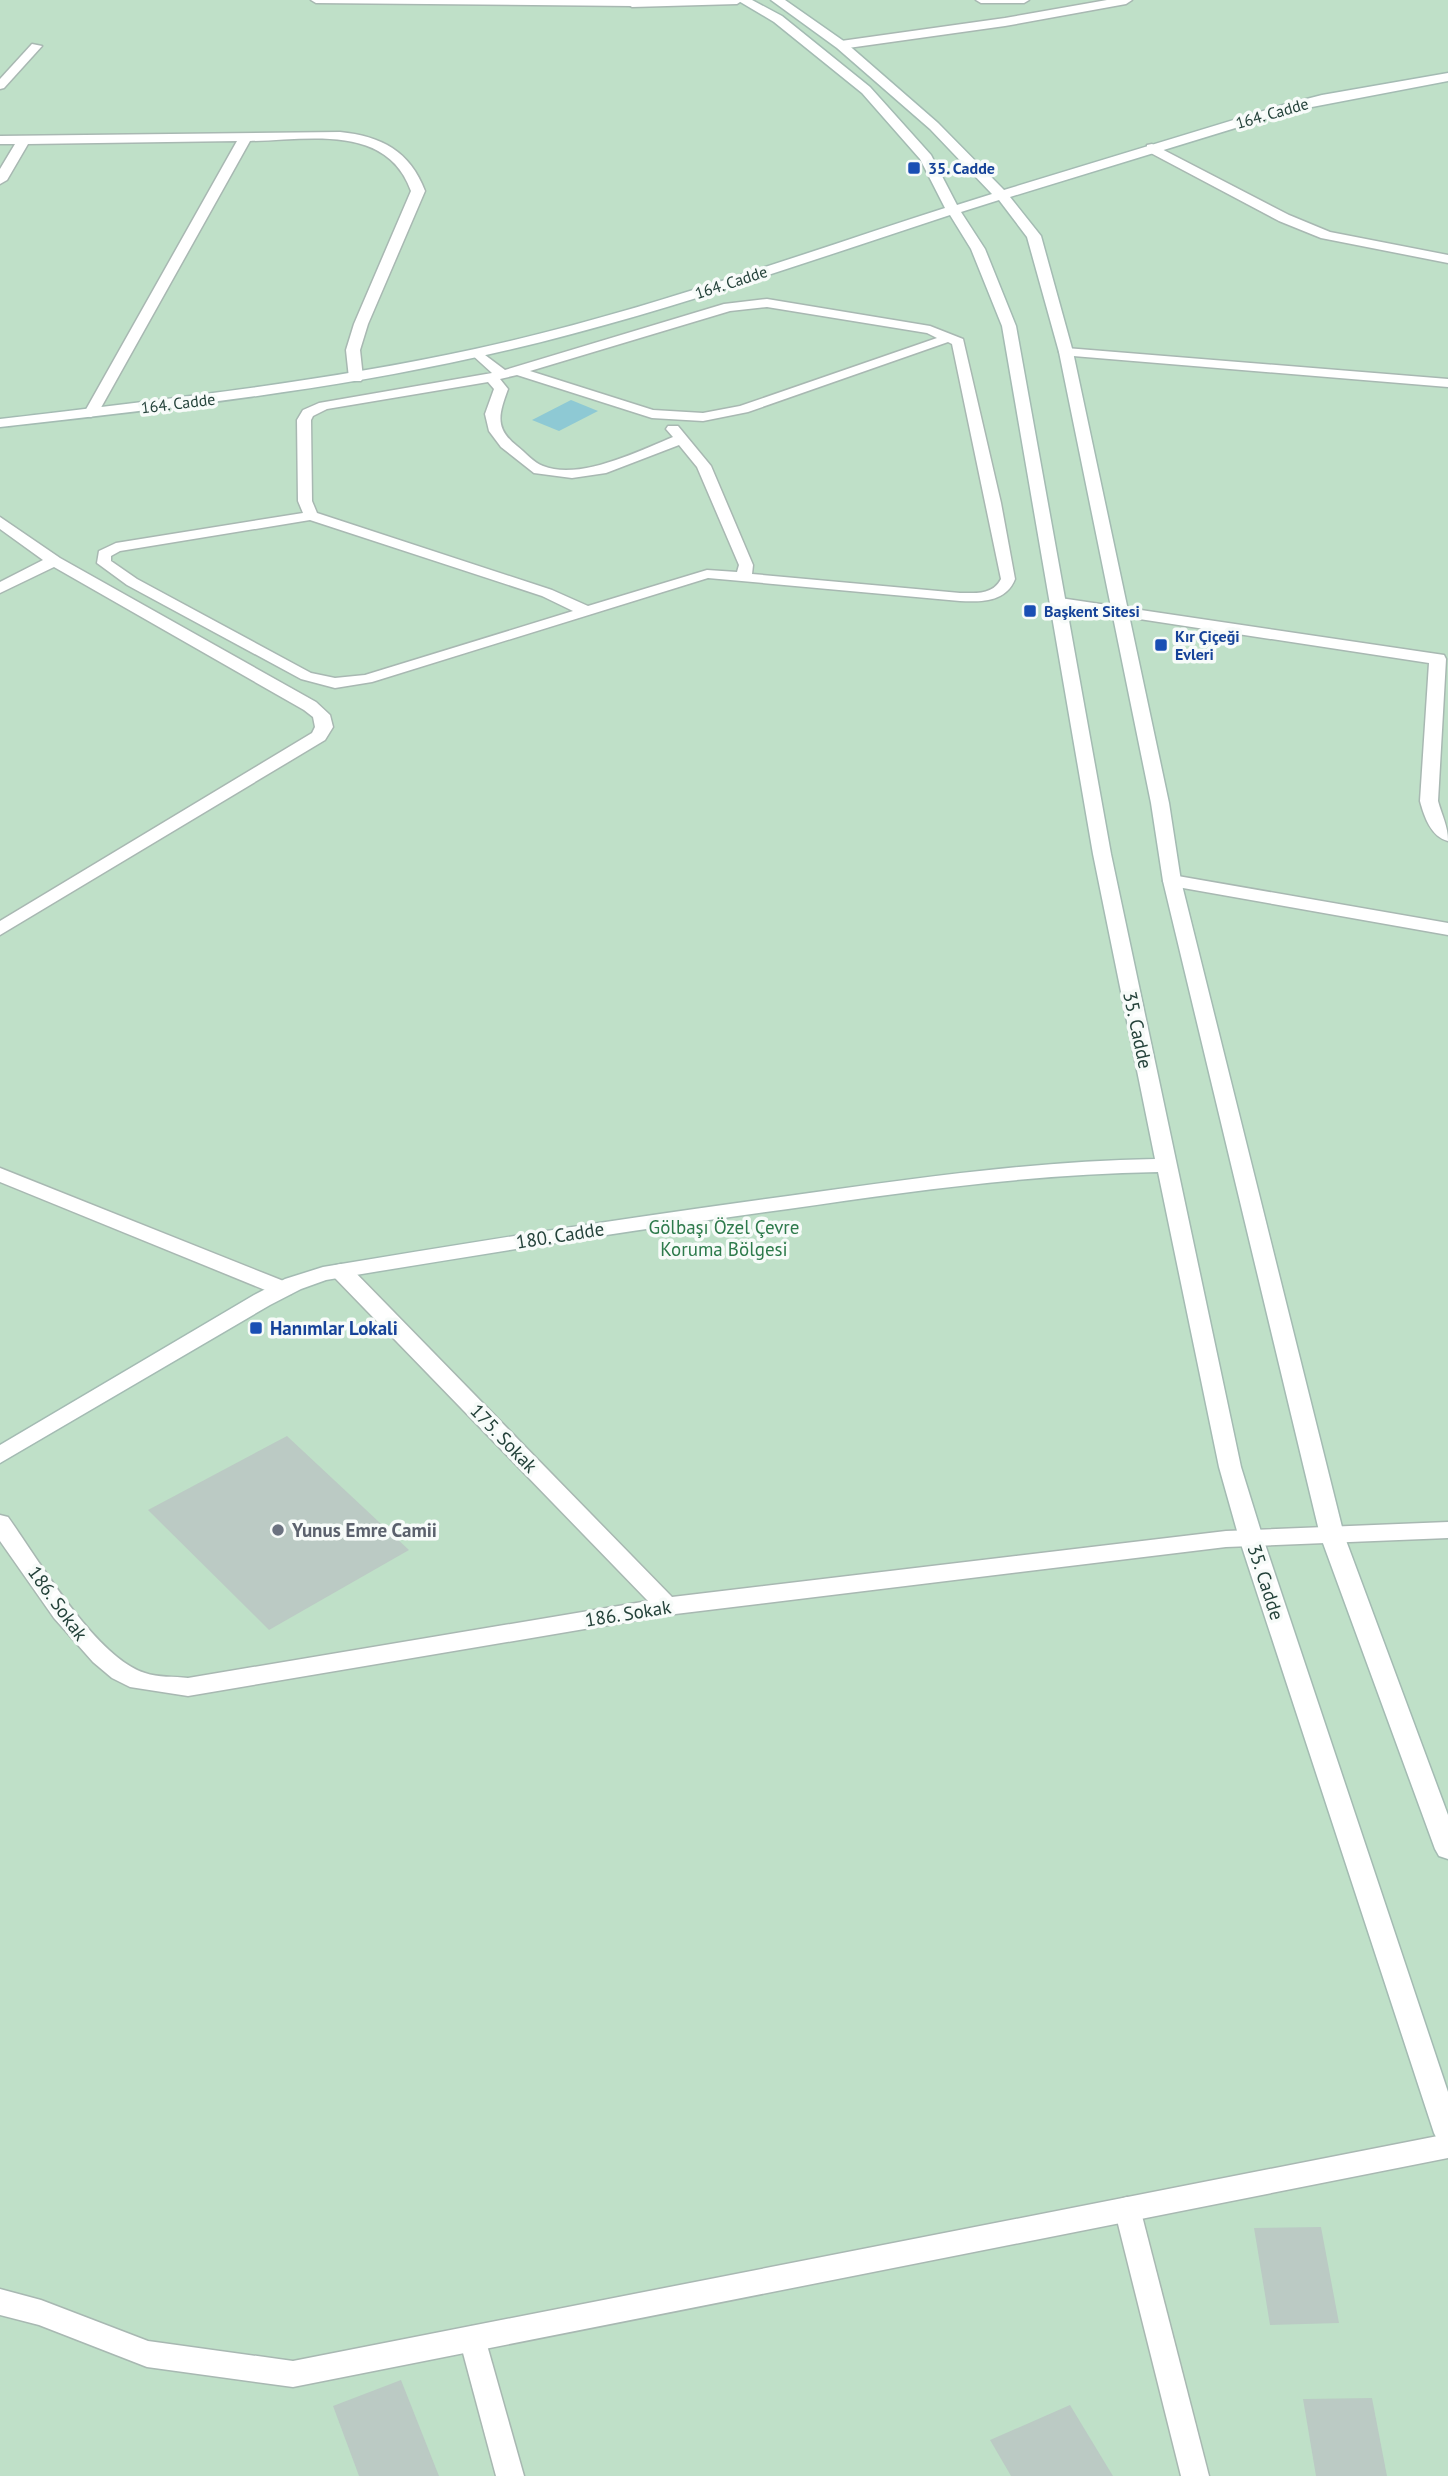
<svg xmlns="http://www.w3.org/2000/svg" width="1448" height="2476" viewBox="0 0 1448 2476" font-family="'PT Sans',sans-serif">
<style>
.green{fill:#bfe0c8}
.water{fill:#8ec9d4}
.building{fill:#bbcac4}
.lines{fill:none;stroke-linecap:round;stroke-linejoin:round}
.lane-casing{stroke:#a8b8b2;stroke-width:3}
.street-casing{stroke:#a8b8b2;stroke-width:3}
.secondary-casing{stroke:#a4bbb3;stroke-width:3}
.lane{fill:#fff;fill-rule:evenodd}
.street{fill:#fff;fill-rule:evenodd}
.secondary{fill:#fff;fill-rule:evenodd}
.transit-dot{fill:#1a4fb4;stroke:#f7fbf9;stroke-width:2.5}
.worship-dot{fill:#6b7280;stroke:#f7fbf9;stroke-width:2.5}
.labels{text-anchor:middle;stroke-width:7;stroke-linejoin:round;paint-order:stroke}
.far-street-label{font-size:16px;fill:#24423a;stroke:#f7fbf9}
.far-transit-label{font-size:16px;font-weight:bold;fill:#164399;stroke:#f7fbf9;text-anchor:start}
.street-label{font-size:19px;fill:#24423a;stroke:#f7fbf9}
.park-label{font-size:19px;fill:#2d7a4b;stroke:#f7fbf9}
.transit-label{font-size:19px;font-weight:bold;fill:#164399;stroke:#f7fbf9;text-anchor:start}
.worship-label{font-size:19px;font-weight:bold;fill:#5b616d;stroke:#f7fbf9;text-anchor:start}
</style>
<rect width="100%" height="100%" fill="#e6efeb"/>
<rect class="green" x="0" y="0" width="1448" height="2476"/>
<path class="water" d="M571,400l27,11 -39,20 -27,-11z"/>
<g class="building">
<path d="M287,1436l122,114 -140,80 -121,-120z"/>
<path d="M1321,2227l18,96 -69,2 -16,-97z"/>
<path d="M401,2380l38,96h-80l-26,-70z"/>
<path d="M1372,2398l15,78h-71l-13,-77z"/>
<path d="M1070,2405l43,71h-102l-21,-36z"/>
</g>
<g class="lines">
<g class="lane-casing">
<g id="lane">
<path d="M311,0h322l4,3 -5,3 -316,-3z"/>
<path d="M976,0h53l-5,3h-43z"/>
<path d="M32,44l10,2 -38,42 -4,1v-10z"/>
<path d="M767,299l163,27 33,13 38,164 14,76c-9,23 -33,23 -55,22l-252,-23 -336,104 -37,6 -34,-9 -174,-94 -30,-22 2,-12 17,-8 187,-30 -5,-12 -1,-81 6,-10 16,-7 173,-30 -22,-20 7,-4 28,21 219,-66zM767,307l160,26 10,5 -197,68 -37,7 -50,-3 -123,-39 200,-60zM948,342l4,2 49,235c-8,16 -25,14 -41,14l-208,-19 1,-9 -42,-99 -33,-40h-10l-2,3 7,8c-34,14 -94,44 -130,29 -9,-3 -18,-14 -26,-20 -23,-18 -18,-32 -9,-57l-8,-10 17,-4 135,43 51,3 45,-9zM488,382l6,7 -9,25 4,17 12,16 33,26 38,5 34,-5 73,-28 18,22 42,98 -2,7 -30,-2 -119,36 -36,-16 -235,-77 -5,-12 -1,-81 2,-4 14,-7zM310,520l232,76 31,15 -208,64 -30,3 -24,-5 -174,-94 -26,-18v-5l9,-5z"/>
<path d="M1127,2197l9,3 4,8 69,268h-28l-67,-268 4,-8z"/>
<path d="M472,2326l9,4 4,8 39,138h-28l-37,-138 4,-8z"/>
</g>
</g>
<g class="street-casing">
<g id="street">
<path d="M630,0h113l-6,4 -105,3 -6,-4z"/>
<path d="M1107,0h25l-6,4 -121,22 -164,23 -6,-4 6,-4 164,-23z"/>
<path d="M340,132c41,4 70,19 85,59l-57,133 -8,26 3,28 -2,3h-10l-2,-3 -3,-28 8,-26 57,-133c-24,-68 -103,-51 -161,-50l-152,272 -7,4 -5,-1 -2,-3 153,-272 -209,3 -21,36 -7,4v-15l15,-25h-15v-8z"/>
<path d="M1152,144l137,71 41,17 118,23v8l-127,-25 -42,-17 -132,-70v-6z"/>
<path d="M1066,348l382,31v8l-387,-32 -2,-3z"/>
<path d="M0,517l60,41 256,144 14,13 3,12 -8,13 -325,195v-14l312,-188 3,-6 -2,-10 -9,-7 -250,-143 -54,26v-11l43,-22 -43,-31z"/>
<path d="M1060,598l384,57 2,4 -8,142c4,15 10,25 10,40 -17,-4 -24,-25 -28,-40l9,-138 -375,-57 -2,-3 2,-3z"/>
<path d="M1172,875l276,48v12l-282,-50 -3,-4z"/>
<path d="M0,1168l291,116 3,5 -3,5h-16l-275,-112z"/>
<path d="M341,1264l8,2 323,331 554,-66 222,-9v16l-222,9 -559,68 -479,81 -58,-9 -18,-9 -19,-16 -39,-44 -54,-77v-26l8,2c30,42 88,141 137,156 13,5 29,3 43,5l460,-77 -315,-325 -3,-5 3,-5z"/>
<path d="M1448,2134v24l-1155,229 -146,-20 -108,-42 -39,-10v-26l41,11 107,41 145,20z"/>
</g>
</g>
<g class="secondary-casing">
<path id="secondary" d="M737,0h15l30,16 88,71 61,68 26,50 35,-11 -62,-65 -93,-81 -66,-48h14l60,42 93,81 66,67 279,-85 39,-10 126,-22v8l-157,30 -281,86 31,39 32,116 96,451 12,78 163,654 104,280v44l-9,-3 -4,-7 -115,-314 -157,-654 -12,-78 -92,-451 -32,-115 -28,-37 -38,12 24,37 31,77 95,528 130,613 22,71 185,554v53l-10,-4 -4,-8 -195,-595 -20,-71 -61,-295c-124,2 -247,19 -370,37 -154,21 -308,45 -462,71l-25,9 -31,16 -270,158v-18l254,-150 31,-16 38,-12c155,-26 309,-50 465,-71 122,-17 244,-35 367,-37l-62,-305 -91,-528 -31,-77 -21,-34c-156,51 -312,107 -473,142 -157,35 -317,52 -477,70v-8c159,-19 318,-36 475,-70 160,-35 315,-91 470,-141l-25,-49 -58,-66 -88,-71z"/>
</g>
<use href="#lane" class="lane"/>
<use href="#street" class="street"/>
<use href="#secondary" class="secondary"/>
</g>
<g class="transit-dot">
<rect x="907" y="161" width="14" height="14" rx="3.5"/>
<rect x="1023" y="604" width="14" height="14" rx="3.5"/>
<rect x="1154" y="638" width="14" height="14" rx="3.5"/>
<rect x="249" y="1321" width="14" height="14" rx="3.5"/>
</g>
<circle class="worship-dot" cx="278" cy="1530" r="7"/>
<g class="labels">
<g class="far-street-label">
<text transform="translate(1272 113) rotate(-16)" y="6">164. Cadde</text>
<text transform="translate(731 282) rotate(-18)" y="6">164. Cadde</text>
<text transform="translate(178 403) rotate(-7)" y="6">164. Cadde</text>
</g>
<g class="far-transit-label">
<text x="928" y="174">35. Cadde</text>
<text x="1044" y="617">Başkent Sitesi</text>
<text x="1175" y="642">Kır Çiçeği<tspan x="1175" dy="18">Evleri</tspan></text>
</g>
<g class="street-label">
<text transform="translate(1138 1030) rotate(78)" y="7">35. Cadde</text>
<text transform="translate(560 1235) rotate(-9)" y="7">180. Cadde</text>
<text transform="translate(504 1438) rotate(46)" y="7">175. Sokak</text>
<text transform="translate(1266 1582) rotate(72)" y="7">35. Cadde</text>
<text transform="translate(58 1603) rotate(54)" y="7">186. Sokak</text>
<text transform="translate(628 1613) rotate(-9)" y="7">186. Sokak</text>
</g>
<g class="park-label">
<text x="724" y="1234">Gölbaşı Özel Çevre<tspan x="724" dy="22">Koruma Bölgesi</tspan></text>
</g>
<g class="transit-label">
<text x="270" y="1335">Hanımlar Lokali</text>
</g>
<g class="worship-label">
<text x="292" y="1537">Yunus Emre Camii</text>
</g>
</g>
</svg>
